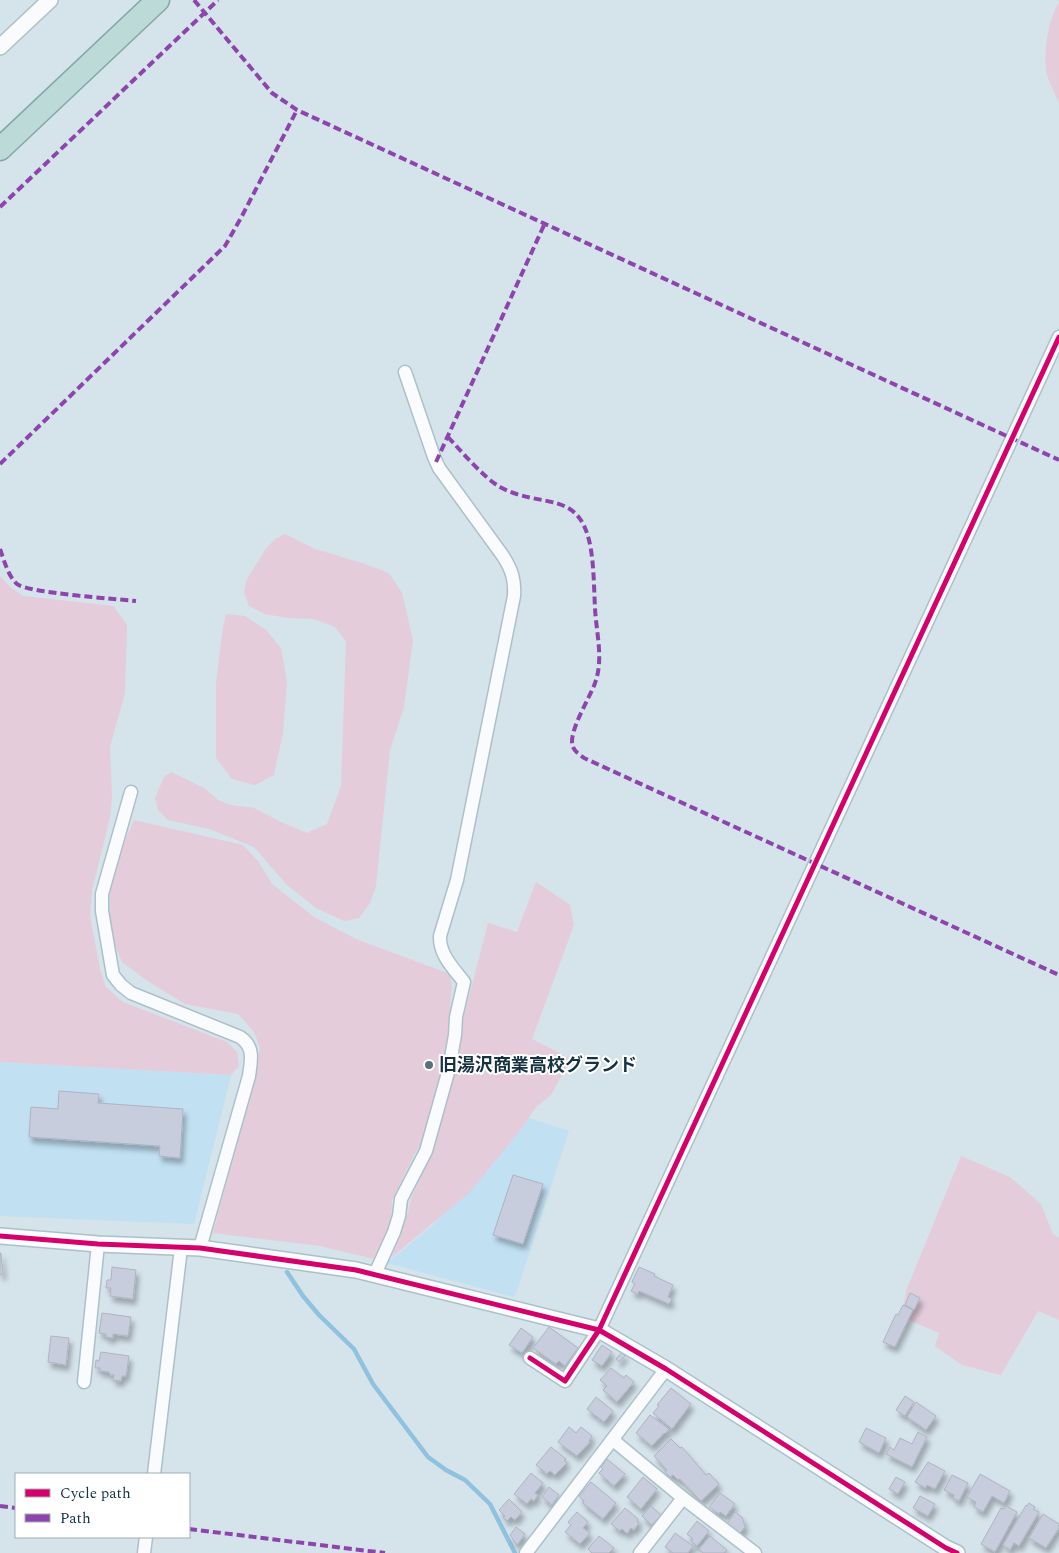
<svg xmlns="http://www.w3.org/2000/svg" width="1059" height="1553" viewBox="0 0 1059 1553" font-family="Spectral,'Noto Sans JP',serif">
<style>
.built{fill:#c1e0f2}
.green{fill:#e4ccdb}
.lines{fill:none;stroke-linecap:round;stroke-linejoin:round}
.stream{stroke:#8fc2de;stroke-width:4.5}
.building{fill:#c8cddd;stroke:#afb3c2;filter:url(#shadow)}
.minor-casing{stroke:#acc0cb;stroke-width:15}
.tertiary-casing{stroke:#acc0cb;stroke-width:18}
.motorway-casing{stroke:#81a8a7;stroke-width:25}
.minor{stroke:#f9fbfc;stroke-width:12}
.tertiary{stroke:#f9fbfc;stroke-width:15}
.motorway{stroke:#bcdad7;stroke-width:22}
.quiet{stroke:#8e44ad;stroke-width:4;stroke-dasharray:8 4;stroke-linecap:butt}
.cycleway-casing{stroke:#fff;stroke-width:8}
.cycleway{stroke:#d6006c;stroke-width:5}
.poi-dot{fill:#59707d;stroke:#fff;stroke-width:2}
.labels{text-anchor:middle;stroke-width:4;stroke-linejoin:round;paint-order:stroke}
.poi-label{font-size:18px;font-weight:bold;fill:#163242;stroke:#fff;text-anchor:start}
</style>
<defs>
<filter id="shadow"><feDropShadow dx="3" dy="5.5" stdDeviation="2.5" flood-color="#0004"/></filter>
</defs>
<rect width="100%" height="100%" fill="#d5e3eb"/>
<g class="built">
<path d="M0,1062l231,13 -37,149 -194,-8z"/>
<path d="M529,1118l40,13 -52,160 -3,6 -127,-34 46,-38 89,-97z"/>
</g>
<g class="green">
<path d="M1059,2v101c-4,-10 -11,-22 -13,-33 -2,-23 2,-48 13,-68z"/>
<path d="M285,534l30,15 47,14 27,10 13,20 11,47 -9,67 -14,43 -14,136 -6,17 -11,15 -15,3 -28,-13 -30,-24 -32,-37 -45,-18 -41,-9 -10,-10 -3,-12 9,-21 7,-5 33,16 14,12 13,5 23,3 29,15 24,10 20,-9 14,-38 5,-144 -11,-15 -21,-8 -26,-1 -23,-4 -16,-8 -5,-14 3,-13 18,-29 10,-11z"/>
<path d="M0,576l9,10 14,10 90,10 14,19 -2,68 -15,54 2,50 -2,21 -18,72 -2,26 10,53 6,18 17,15 104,40 10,10 2,14 -8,9 -231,-13z"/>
<path d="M226,614l19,2 21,14 15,18 6,34 -4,51 -9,42 -19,10 -23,-6 -16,-21v-74l6,-51z"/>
<path d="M134,820l109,25 15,16 14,23 42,33 42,22 94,35 2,12 -5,54 -9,42 -16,61 -8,12 -22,45 -1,24 -17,35 -54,-13 -107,-13 43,-161 4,-24 -6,-16 -16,-18 -53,-10 -36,-22 -27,-20 -13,-32 2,-57z"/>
<path d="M536,882l34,23 4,20 -42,114 39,20 -20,36 -15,12 -14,21 -54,66 -76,63 16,-45 4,-16 23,-49 25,-104 3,-23 25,-97 29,9z"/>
<path d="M961,1156l49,21 31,27 12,30 6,4v82l-21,-9 -37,64 -39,-10 -27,-19 4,-13 -37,-16 4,-26z"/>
</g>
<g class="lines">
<path class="stream" d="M287,1272l16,24 16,19 35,34 19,35 55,73 18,13 19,10 25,24 25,49"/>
</g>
<g class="building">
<path d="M59,1091l40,3 -1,9 85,6 -3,49 -21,-2 1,-10 -131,-9 2,-30 27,2z"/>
<path d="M513,1175l30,9 -20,60 -30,-9z"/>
<path d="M0,1253h1l2,21 -3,1z"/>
<path d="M112,1267l24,3 -3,29 -23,-3 1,-8h-5l1,-8h4z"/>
<path d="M639,1267l16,7 -1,2 19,9 -5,12 4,2 -3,5 -30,-13 -1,3 -7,-3 4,-7 -3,-2z"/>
<path d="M910,1293l10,5 -6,12 -9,-5z"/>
<path d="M903,1305l10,5 -18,37 -12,-5 13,-28 2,1z"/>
<path d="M102,1313l29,4 -3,19 -15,-2v4l-7,-1v-3l-7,-1z"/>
<path d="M549,1327l29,21 -13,18 -6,-5 -3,3 -23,-16z"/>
<path d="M521,1328l12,9 -11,16 -13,-8z"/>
<path d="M51,1336l18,2 -3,27 -18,-3z"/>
<path d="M602,1345l10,7 -10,14 -10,-6z"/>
<path d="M101,1352l28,4 -3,20h-4l-1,5 -8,-1 1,-5h-4l-1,-3 -9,-1v-3h-5l1,-8 3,1z"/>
<path d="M622,1352l3,4 -6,6 -3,-3z"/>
<path d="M611,1368l13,10 2,-3 8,7 -17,20 -14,-12 4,-4 -7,-6z"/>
<path d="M671,1388l20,16 -19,25 -19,-16 6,-7 -2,-1z"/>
<path d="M905,1396l9,6 -9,14 -9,-6z"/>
<path d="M596,1397l17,14 -9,11 -17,-13z"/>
<path d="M916,1402l20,14 -10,14 -19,-13z"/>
<path d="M650,1415l19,14 -4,5 -1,-1 -12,13 -16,-13z"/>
<path d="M569,1427l7,6 5,-6 11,9 -3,5 1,1 -13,14 -19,-14z"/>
<path d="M866,1428l20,10 -7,15 -20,-11z"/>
<path d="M918,1432l9,5 -15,30 -26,-13 4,-7 4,3 6,-12 12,6z"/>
<path d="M671,1439l9,9 2,-1 24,28 3,-2 10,11 -18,17 -21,-22 -2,1 -5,-5 -3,2 -5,-5 2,-2 -13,-14z"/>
<path d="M551,1447l15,12 -2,2 3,2 -12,12 -5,-4 -3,3 -11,-9z"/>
<path d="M607,1459l18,15 -11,12 -15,-13 4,-4 -2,-2z"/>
<path d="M928,1462l17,9 -10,18 -8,-4 -1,3 -11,-6z"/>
<path d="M531,1473l12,10 -8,10 3,2 -4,6 -3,-2 -4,5 -13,-10z"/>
<path d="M980,1474l30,17 -6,12 -12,-7 -9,16 -9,-5 2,-5 -9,-5z"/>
<path d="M952,1475l16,8 -9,18 -6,-3 1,-3 -10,-5z"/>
<path d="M643,1477l14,12 -16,20 -14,-12z"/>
<path d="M896,1477l9,5 -7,12 -9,-5z"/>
<path d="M591,1482l25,21 -13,16 -20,-16 1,-2 -5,-5z"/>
<path d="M549,1487l10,8 -7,10 -10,-8z"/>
<path d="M720,1493l15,11 -9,12 -6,-4 -1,2 -10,-7z"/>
<path d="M920,1496l15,8 -7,12 -15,-8z"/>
<path d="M509,1499l13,13 -7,8 -4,-3 -4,4 -4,-4 2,-1 -6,-6z"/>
<path d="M1029,1503l6,4 -2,2 6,3 -20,34 -5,-3 -4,7 -7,-5 23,-40 1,1z"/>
<path d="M651,1506l10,9 -9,10 -10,-9z"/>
<path d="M1006,1506l11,6 -22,40 -14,-8 20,-36 3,1z"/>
<path d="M625,1508l13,11 -1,2 2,2 -5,7 -3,-2 -4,6 -5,-5 -2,2 -9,-7z"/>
<path d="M577,1512l11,10 -5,6 7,5 -10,11 -15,-12 6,-7 -3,-3z"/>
<path d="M735,1512l7,5 3,10 -5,6 -13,-9z"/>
<path d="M1043,1514l16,10v4l-13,20 -17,-10z"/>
<path d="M697,1521l12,10 -12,15 -6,-5 2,-2 -6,-5z"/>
<path d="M516,1527l9,7 -8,11 -7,-10z"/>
<path d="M675,1533l18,13 -5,7h-15l-8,-6z"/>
<path d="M599,1536l15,12 -5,5h-17l-4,-4z"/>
<path d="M710,1536l17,14 -3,3h-21l-4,-4z"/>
</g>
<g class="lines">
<g class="minor-casing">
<g id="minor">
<path d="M131,792l-29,102v17l11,64 8,10 10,8 109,44c15,10 11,24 9,39l-49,172"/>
<path d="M375,1274l19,-42 5,-16 2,-17 25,-48 23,-82 6,-34 1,-18 8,-35c-11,-14 -25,-28 -24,-46l17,-56 57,-284c1,-16 -2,-26 -11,-40l-64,-88 -5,-11 -29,-85"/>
<path d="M530,1358l35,23 34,-51 460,-993"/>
<path d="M84,1382l14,-138"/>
<path d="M613,1440l70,58 72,55"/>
<path d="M154,1474l27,-226"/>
<path d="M144,1553l2,-16"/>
<path d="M526,1553l140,-184"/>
<path d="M640,1553l43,-55"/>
</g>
</g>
<g class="tertiary-casing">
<g id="tertiary">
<path d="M0,47l50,-47"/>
<path d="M0,1236l98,8 102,4 156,22 243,60 67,39 280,179 11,5"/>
</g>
</g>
<g class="motorway-casing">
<path id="motorway" d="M0,149l158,-149"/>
</g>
<use href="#minor" class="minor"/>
<use href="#tertiary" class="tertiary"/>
<use href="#motorway" class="motorway"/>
<g class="quiet">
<path d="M194,0l78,93 25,17 762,350"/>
<path d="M0,207l218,-207"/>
<path d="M448,437c13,14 36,41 52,50 42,23 81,0 91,63 3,19 3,39 4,58 1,24 9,51 0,75 -5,15 -28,50 -22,64 2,5 7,8 11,11l475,217"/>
<path d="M436,462l109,-239"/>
<path d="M0,464l225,-218 17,-30 55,-106"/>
<path d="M0,549c4,11 8,27 17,35 12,9 99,15 119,17"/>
<path d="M0,1506l16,2"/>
<path d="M189,1529l196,24"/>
</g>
<g class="cycleway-casing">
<g id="cycleway">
<path d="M0,1236l98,8 102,4 156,22 243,60 67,39 280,179 11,5"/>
<path d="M530,1358l35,23 34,-51 460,-993"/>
</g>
</g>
<use href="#cycleway" class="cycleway"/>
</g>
<circle class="poi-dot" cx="429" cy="1065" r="5"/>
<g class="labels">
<g class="poi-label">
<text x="439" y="1071">旧湯沢商業高校グランド</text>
</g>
</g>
<rect x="15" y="1473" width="175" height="65" fill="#ffffff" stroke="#a2adb3"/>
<rect x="25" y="1489" width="25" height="8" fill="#d6006c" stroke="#a2adb3"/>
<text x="60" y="1498" font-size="15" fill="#163242">Cycle path</text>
<rect x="25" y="1514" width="25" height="8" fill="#8e44ad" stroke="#a2adb3"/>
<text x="60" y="1523" font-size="15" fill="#163242">Path</text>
</svg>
